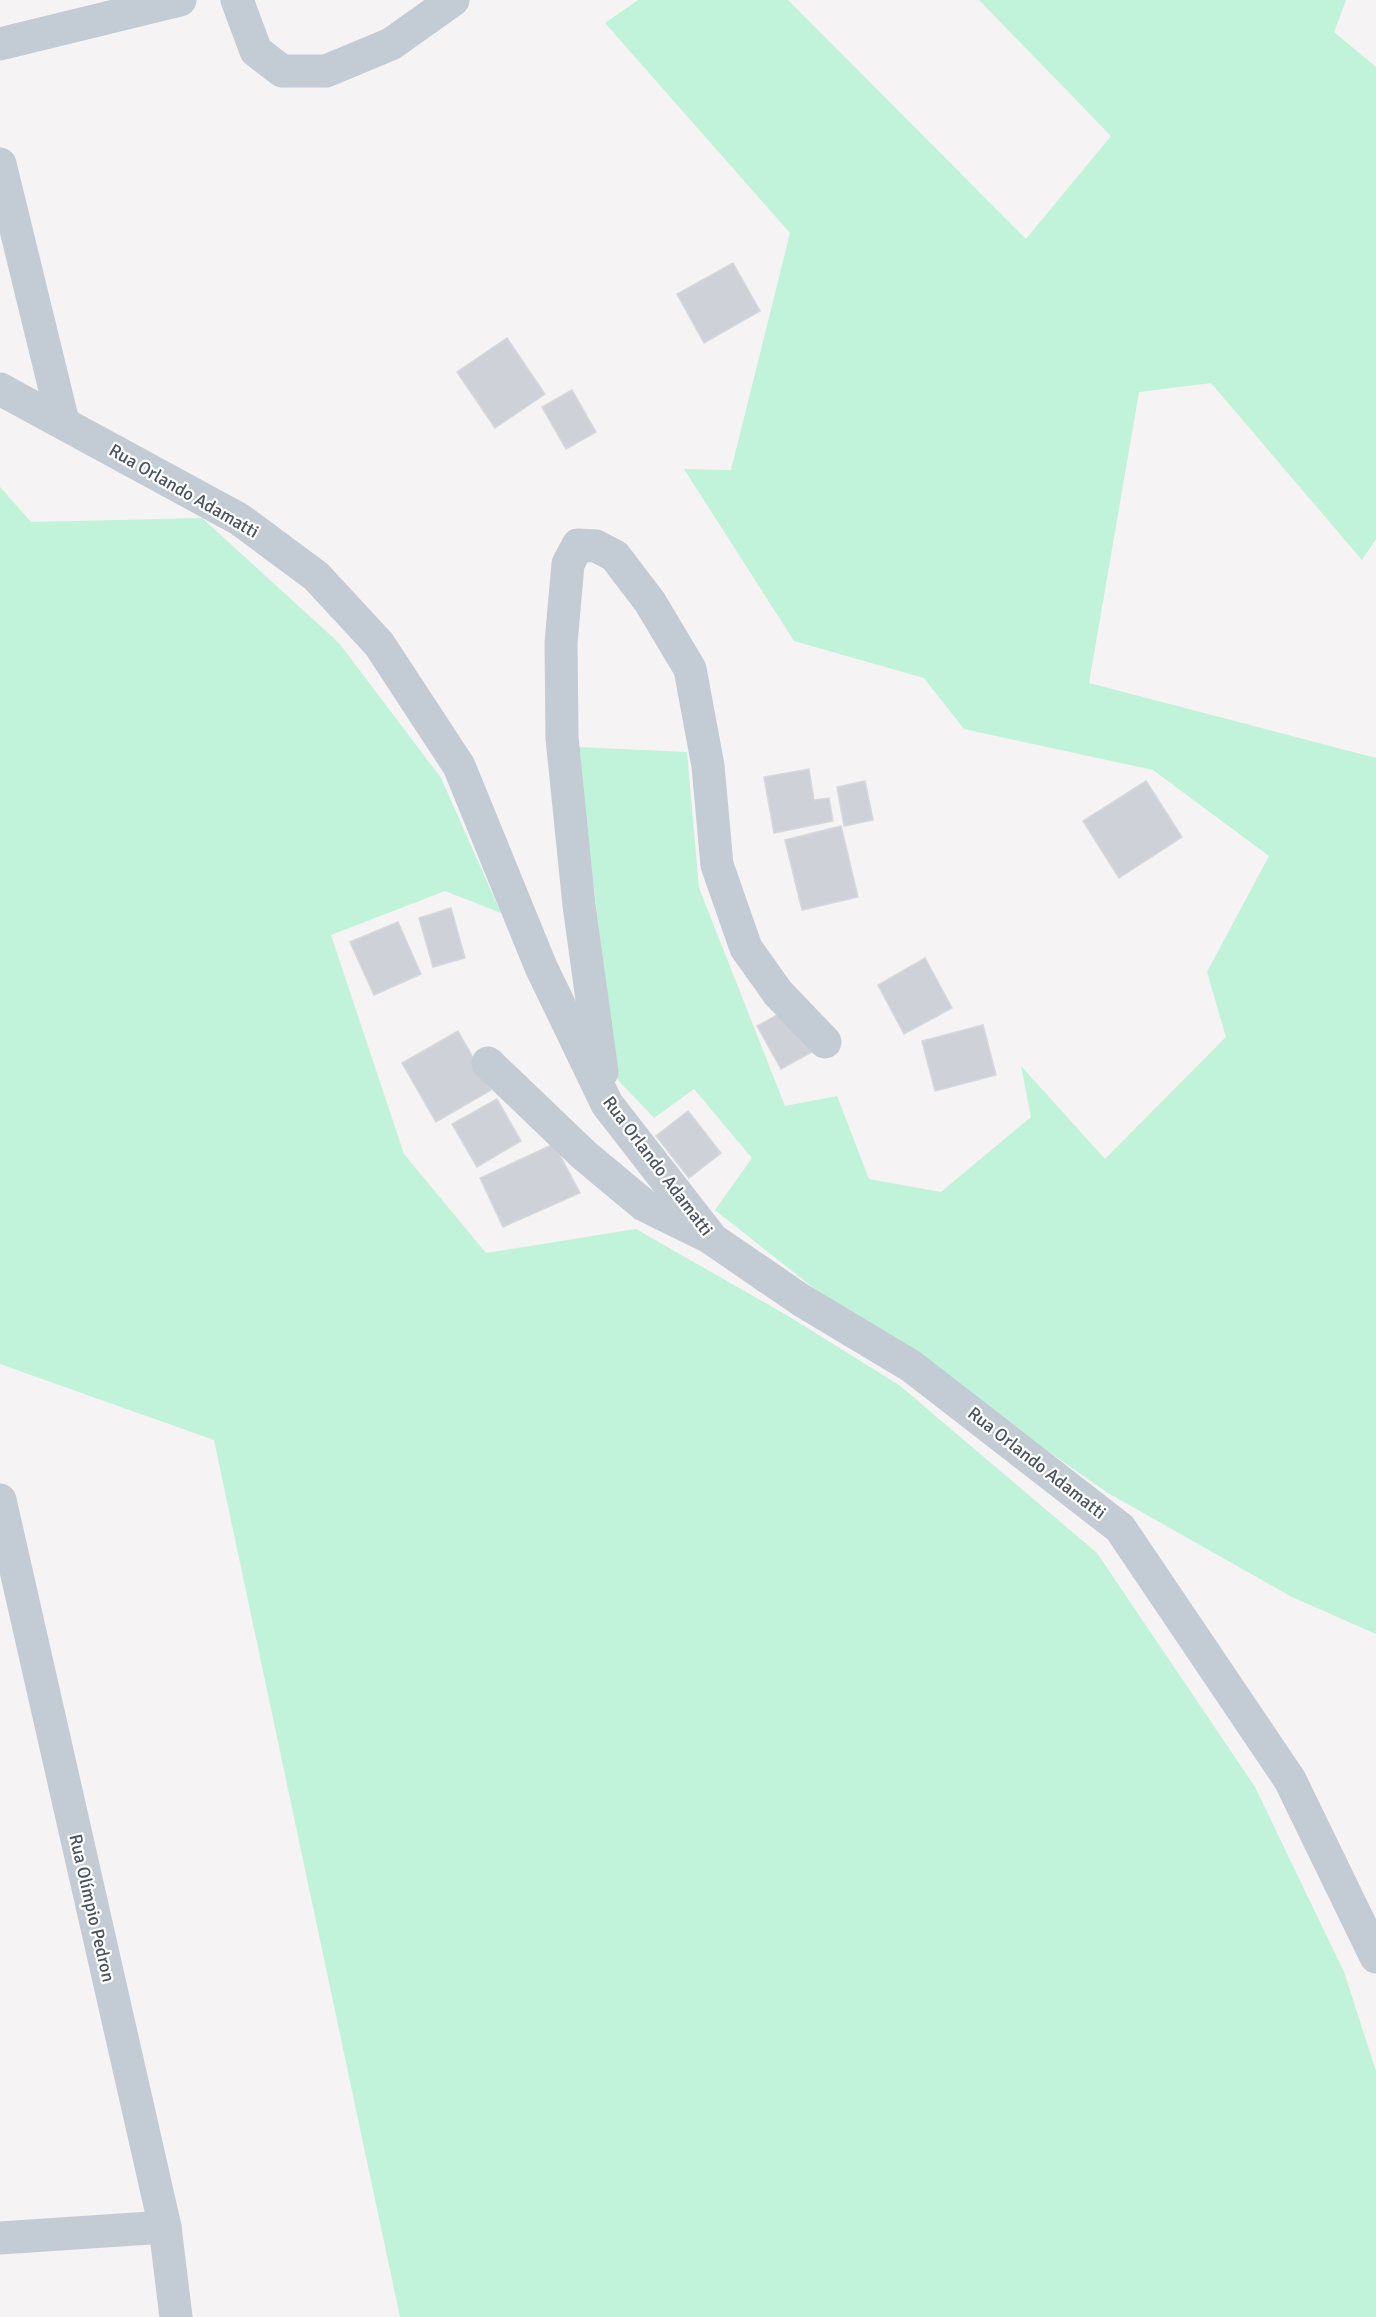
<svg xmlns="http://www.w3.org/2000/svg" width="1376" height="2317" viewBox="0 0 1376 2317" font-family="Signika,sans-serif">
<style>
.green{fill:#c1f2da}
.building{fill:#ced1d7;stroke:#d6d8de;stroke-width:1.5}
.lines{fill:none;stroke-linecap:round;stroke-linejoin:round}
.minor{stroke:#c3cbd4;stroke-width:33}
.labels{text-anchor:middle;stroke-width:4.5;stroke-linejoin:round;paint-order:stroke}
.street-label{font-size:18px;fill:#495361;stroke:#fff}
</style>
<rect width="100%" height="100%" fill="#f5f3f3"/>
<g class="green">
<path d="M638,0h150l238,239 85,-103 -132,-136h367l-12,32 42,35v472l-14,21 -151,-177 -72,9 -50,291 287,75v876l-84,-37 -184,-104 -297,-207 -96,-76 37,-52 -58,-69 -40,29 -37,-39 -40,-332 110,5 12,136 86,218 52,-10 32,83 72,13 90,-75 -10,-51 84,93 121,-122 -19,-65 62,-116 -116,-86 -189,-41 -40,-51 -130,-37 -110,-172 47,1 59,-237 -185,-210z"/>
<path d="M0,487l31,35 171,-4 137,125 102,135 60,135 -56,-22 -114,44 73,219 82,99 150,-24 152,87 111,69 198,168 158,234 89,185 32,99v246h-976l-186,-877 -214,-76z"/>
</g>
<g class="building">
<path d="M733,263l27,48 -56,32 -27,-49z"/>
<path d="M507,338l38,56 -50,34 -38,-56z"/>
<path d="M572,390l24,42 -30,17 -24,-42z"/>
<path d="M809,769l5,31 15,-2 4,23 -59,12 -10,-56z"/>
<path d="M865,781l8,39 -29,6 -7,-39z"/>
<path d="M1146,781l36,56 -63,41 -36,-57z"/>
<path d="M841,826l17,71 -56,13 -17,-70z"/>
<path d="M451,908l14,50 -32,9 -14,-49z"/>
<path d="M398,922l23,52 -47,21 -24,-53z"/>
<path d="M925,958l27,50 -48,26 -26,-49z"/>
<path d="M788,1009l24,43 -31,17 -24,-43z"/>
<path d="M983,1025l13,50 -61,16 -13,-50z"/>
<path d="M458,1031l33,59 -55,32 -34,-59z"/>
<path d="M497,1099l24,42 -44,26 -25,-43z"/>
<path d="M688,1111l33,42 -32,25 -33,-42z"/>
<path d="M554,1144l26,49 -77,34 -23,-49z"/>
</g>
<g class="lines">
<g class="minor">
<path d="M237,0l19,51 26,20h44l65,-27 62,-44"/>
<path d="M0,44l180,-44"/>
<path d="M0,164l63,258"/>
<path d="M0,389l239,130 77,57 63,68 80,122 82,201 66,137 105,135 89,61 110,66 209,162 170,252 86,177"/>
<path d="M488,1063l96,92 60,50 61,30"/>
<path d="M602,1072l-23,-167 -17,-167 -1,-95 7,-79 10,-19 18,1 19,10 35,46 40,67 18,97 9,99 29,83 32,45 47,49"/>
<path d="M0,1500l165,727 11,90"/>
<path d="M0,2238l165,-11"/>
</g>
</g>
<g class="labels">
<g class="street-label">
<text transform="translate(184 491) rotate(30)" y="6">Rua Orlando Adamatti</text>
<text transform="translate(658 1166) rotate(53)" y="6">Rua Orlando Adamatti</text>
<text transform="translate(1037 1463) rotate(38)" y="6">Rua Orlando Adamatti</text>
<text transform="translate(92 1908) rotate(77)" y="6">Rua Olímpio Pedron</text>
</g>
</g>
</svg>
